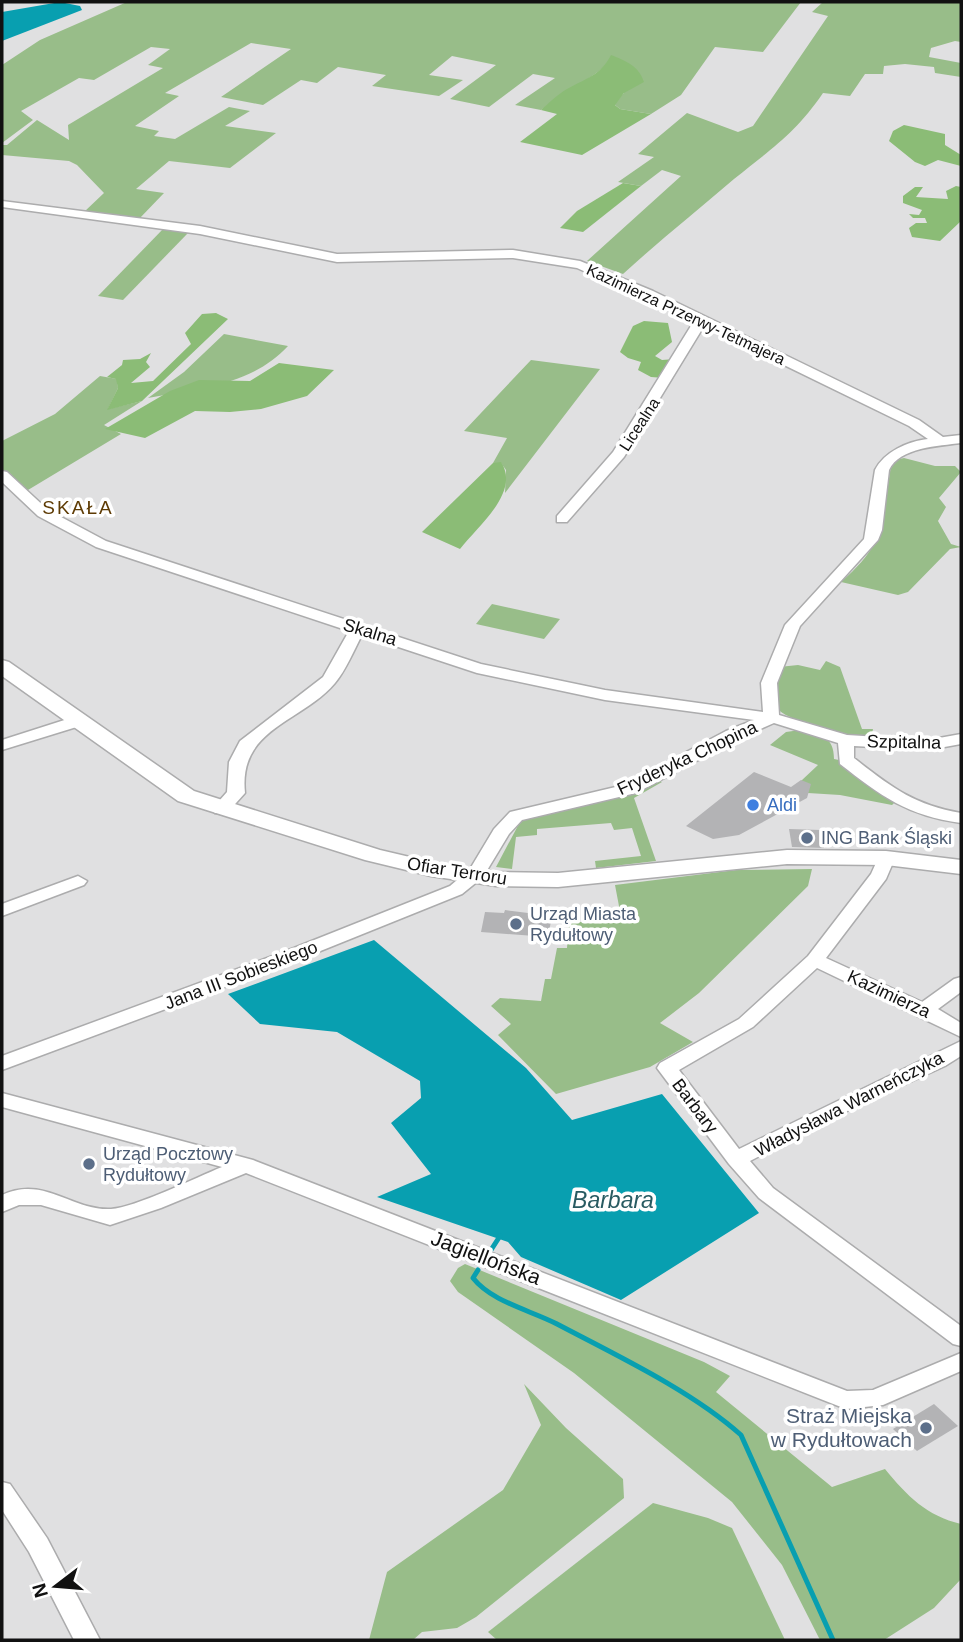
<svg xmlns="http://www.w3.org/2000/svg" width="963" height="1642" viewBox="0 0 963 1642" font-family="Helvetica,sans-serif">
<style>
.green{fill:#98bd89}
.forest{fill:#8bbc76}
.water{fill:#089fb0}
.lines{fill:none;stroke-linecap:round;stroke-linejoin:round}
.stream{stroke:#089fb0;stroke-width:5}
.building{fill:#b3b3b5}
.minor-casing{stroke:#acacad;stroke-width:3}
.tertiary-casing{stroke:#acacad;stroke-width:3}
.minor{fill:#fff;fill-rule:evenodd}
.tertiary{fill:#fff;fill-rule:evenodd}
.shop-dot{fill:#3f7fe0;stroke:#fff;stroke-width:2.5}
.service-dot{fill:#5c6f8a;stroke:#fff;stroke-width:2.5}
.labels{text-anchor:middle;stroke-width:7;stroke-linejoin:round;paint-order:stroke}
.far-street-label{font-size:16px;fill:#111;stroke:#fff}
.street-label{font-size:18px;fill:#111;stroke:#fff}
.shop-label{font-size:18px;fill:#366cbe;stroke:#fff;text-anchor:start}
.service-label{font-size:18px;fill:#4e5e75;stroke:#fff;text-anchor:start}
.neighbourhood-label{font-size:19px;letter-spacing:2px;fill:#5e3b04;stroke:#fff}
.near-street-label{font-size:21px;fill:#111;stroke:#fff}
.near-service-label{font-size:21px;fill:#4e5e75;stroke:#fff;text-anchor:end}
.near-water-label{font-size:23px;font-style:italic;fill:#285b62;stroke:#fff}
</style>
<rect width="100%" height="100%" fill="#e0e0e1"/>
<g class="green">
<path d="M127,2h674l-38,50 -48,-5 -34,48 -30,19 -31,-5 -6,-5 10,-11 -18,-28c-20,18 -44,28 -65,45l-26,-5 40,-27 -22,-4 -44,33 -39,-8 46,-34 -44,-9 -23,19 34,5 -24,16 -67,-10 14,-11 -48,-8 -21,16 -16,-3 -38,25 -42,-8 70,-48 -40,-6 -86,50 14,3 -44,30 24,5 -5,5 21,3 54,-32 21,4 -25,15 51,7 -46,35 -61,-7 -33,28 28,4 -25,26 -55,-7 20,-19 -27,-28 -8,-4 -67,-6v-10h5l30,-25 32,20 -1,-15 95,-57 -15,-3 22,-16 -19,-2 -57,33 -15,-2 -58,33 12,9 -31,23v-78l38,-25z"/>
<path d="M823,2h138v40l-6,-1 -24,7 -2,9 32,6v14l-26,-4 -1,-6 -29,-3 -21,2 -1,8h-18l-15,22 -27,-3c-28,41 -52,56 -89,86 -37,32 -75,62 -111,95l-36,-13 94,-85 -19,-6 -21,16 -23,-4 36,-25 -16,-3 49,-41 51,19 15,-6 75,-110 -16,-4z"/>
<path d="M164,228l24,5 -65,67 -25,-4z"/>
<path d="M224,334l64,12c-37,40 -90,42 -140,52l36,-26z"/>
<path d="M531,360l69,9 -95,124 1,-23 -5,-7h-8l14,-25 -43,-7z"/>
<path d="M100,376l17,3 1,9 -10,21 34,-8 -38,24 17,9 -98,59 -21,-24v-28l53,-27z"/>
<path d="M904,458l31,8h20l6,6 -22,26 7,9 -8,14 13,23 10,3 -11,2 -42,43 -10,3 -57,-13c47,-41 40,-59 50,-116l4,-6z"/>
<path d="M492,604l68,15 -16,20 -68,-15z"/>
<path d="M826,661l14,6 22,62h11l-1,5c-18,6 -86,-12 -96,-27l-2,-15 5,-25 19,-2 22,5z"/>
<path d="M800,730c20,6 34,5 34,29l5,1 56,42 -3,3 -52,-10 -32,-2 -7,-12 17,-16 -48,-20 16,-13z"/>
<path d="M658,780l4,2 -28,16 22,63 -60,7 -1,-7 46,-5 -9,-28 -18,2 -3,-7 -74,6v6l-21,2 -4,32 -16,-2 26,-49z"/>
<path d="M812,869l-4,17 -109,107 -39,30 33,19 -43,25 -94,27 -58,-59 13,-11 -20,-18 9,-8 41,3 4,-22h6l6,-31h10l2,-26h53l-7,-37 121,-15z"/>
<path d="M465,1264l239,98 26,14 -14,16 116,95 53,-18c22,27 42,47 76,55v55l-27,29 -50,32h-64l-38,-75 -50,-63 -158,-129 -116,-81 -8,-11 8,-13z"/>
<path d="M524,1384l42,44 57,51 1,19 -148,119 -19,11 -35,4 -9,8h-44l18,-68 116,-82 38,-65z"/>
<path d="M653,1503l55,15 24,10 53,112h-288l-9,-8z"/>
</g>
<g class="forest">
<path d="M611,55c15,6 28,11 33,27l-20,11 -9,12 5,4 31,5 -69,41 -62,-13 37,-28 -16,-4c8,-7 17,-16 26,-21 18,-10 34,-14 44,-34z"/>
<path d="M904,125l41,9v11l16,10v11l-23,-6 -13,6 -10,-4 -26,-21 4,-10z"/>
<path d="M623,183l18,3 -58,46 -23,-4 17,-17z"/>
<path d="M956,186l5,1v34l-21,20 -28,-4 -3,-9 7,-5h11l-2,-5h-12l-4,-4 10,1 3,-5 -19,-7v-7l12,-9h8l-7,10 32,2 -2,-8z"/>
<path d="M216,313l12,6 -86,82 -35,9 11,-22 -2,-9 -9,-2 15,-12 1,-5 17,-1 11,-6 -5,9 4,5 -19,16 22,-2 38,-37 -6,-11 17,-19z"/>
<path d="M644,321l24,2 4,19 -17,14 7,4 13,-1 -11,19 -13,-1 -13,-7 3,-8 -13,-4 -8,-6 13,-26z"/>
<path d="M279,363l55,7 -27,26 -46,13 -31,3 -35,-1 -50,27 -40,-9 65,-38 29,-11 51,1z"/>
<path d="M501,462c20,30 -24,65 -41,87l-38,-17 71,-69z"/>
</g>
<g class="water">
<path d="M60,2l20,4 2,4 -80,31v-29z"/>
<path d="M374,940l152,128 46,52 90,-26 97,119 -138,87 -100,-43 -13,-15 -131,-45 54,-23 -40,-51 30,-25 -1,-17 -83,-49 -77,-8 -32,-30z"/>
</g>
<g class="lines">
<g class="stream">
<path d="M491,1250l9,-14"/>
<path d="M478,1270l-5,8c19,24 57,32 84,46 59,31 135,67 184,111l92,205"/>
</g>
</g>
<g class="building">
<path d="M754,772l37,15 10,-7 10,4 -4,14 -68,37 -26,4 -27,-13z"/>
<path d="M789,829l32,1 3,18 -32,-1z"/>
<path d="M505,910l47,6 -4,21 -67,-5 4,-20 19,1z"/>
<path d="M934,1404l24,22 -41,25 -24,-22z"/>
</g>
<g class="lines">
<g class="minor-casing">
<g id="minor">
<path d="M2,201l198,25 137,28 176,-4 67,11 73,30 266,129 24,17 18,-2v8c-22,3 -61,4 -72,27l-7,60 -4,10 -78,86 -23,57 2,32 68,20 81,5 33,-6v10l-33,6 -74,-4v12c37,29 60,47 107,55v10c-53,-7 -80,-27 -121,-59l-2,-21 -64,-20 -36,16 -102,54 -114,27 -13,14 -26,43 -21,17 -154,62 -306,114v-14l292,-108 156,-62 20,-17 24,-40 16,-17 114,-27 102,-54 28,-11 -149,-20 -128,-27 -115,-38c-8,15 -16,35 -27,48 -34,40 -97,45 -90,110l-18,20h-12l-3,-4 15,-17 2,-30 11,-21 83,-64 26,-46 -253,-84 -58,-31 -36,-34v-11l5,1 41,38 58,31 375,123 124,26 158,22 -2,-29 24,-58 79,-86 11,-69c9,-18 33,-29 53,-31l-19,-13 -205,-100 -80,131 -57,65h-10v-6l56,-64 81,-131 -117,-53 -64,-10 -176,4 -137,-28 -198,-27z"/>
<path d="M77,716l6,1 2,4 -2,4 -81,25v-10z"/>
<path d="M886,853l9,5 -9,21 -60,79 96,44 32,-23 7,-2v15l-23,17 23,14v14l-144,-69 -64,59 -74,43 60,79 222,-108v15l-16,10 -113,52 -82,43 23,27 188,138v20l-8,-2 -194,-146 -30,-34 -72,-96 3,-5 79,-44 69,-63 63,-82 9,-20z"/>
<path d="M78,876l9,5 -3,4 -82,31v-12z"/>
<path d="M2,1093l251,67 594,231 26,-1 88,-37v18l-78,34 -37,4 -600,-236 -85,35 -51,17 -69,-20h-22l-17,7v-17c42,-20 70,16 109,14 23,-1 86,-32 111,-42l-220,-60z"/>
<path d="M2,1482l8,2 37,54 53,102h-26l-45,-88 -27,-42z"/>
</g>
</g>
<g class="tertiary-casing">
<path id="tertiary" d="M2,660l7,2 185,129 186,59 51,12 65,10 62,1 229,-23 99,1 75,9v14l-75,-9 -99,-1 -229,23 -62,-1 -65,-10 -66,-16 -187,-59 -176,-125z"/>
</g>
<use href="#minor" class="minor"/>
<use href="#tertiary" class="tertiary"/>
</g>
<circle class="shop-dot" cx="753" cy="805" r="7"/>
<g class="service-dot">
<circle cx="807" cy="838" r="7"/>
<circle cx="516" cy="924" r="7"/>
<circle cx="89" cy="1164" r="7"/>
<circle cx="926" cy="1428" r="7"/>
</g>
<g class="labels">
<g class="far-street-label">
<text transform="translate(686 314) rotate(25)" y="6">Kazimierza Przerwy-Tetmajera</text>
<text transform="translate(639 424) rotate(-57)" y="6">Licealna</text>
</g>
<g class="street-label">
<text transform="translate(370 632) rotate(17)" y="6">Skalna</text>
<text transform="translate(904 742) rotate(1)" y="6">Szpitalna</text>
<text transform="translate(687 758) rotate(-25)" y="6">Fryderyka Chopina</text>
<text transform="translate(457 871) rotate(9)" y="6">Ofiar Terroru</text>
<text transform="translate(241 975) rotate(-21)" y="6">Jana III Sobieskiego</text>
<text transform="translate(889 994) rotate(25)" y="6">Kazimierza</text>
<text transform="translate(849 1104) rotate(-27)" y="6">Władysława Warneńczyka</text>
<text transform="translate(695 1106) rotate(53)" y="6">Barbary</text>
</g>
<g class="shop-label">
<text x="767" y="811">Aldi</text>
</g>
<g class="service-label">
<text x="821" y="844">ING Bank Śląski</text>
<text x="530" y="920">Urząd Miasta<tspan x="530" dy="21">Rydułtowy</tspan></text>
<text x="103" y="1160">Urząd Pocztowy<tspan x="103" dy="21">Rydułtowy</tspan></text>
</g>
<g class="neighbourhood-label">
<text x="78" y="514">SKAŁA</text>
</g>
<g class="near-street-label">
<text transform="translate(486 1258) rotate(21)" y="7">Jagiellońska</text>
</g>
<g class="near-service-label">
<text x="912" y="1423">Straż Miejska<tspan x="912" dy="24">w Rydułtowach</tspan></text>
</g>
<g class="near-water-label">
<text x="613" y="1208">Barbara</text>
</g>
</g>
<rect width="963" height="1642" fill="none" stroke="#111111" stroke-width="7"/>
<g transform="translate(56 1586) rotate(254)" stroke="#ffffff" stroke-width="5" paint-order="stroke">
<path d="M0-5L12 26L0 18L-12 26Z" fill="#111111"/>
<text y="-10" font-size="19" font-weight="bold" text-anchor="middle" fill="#111111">N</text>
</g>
</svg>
